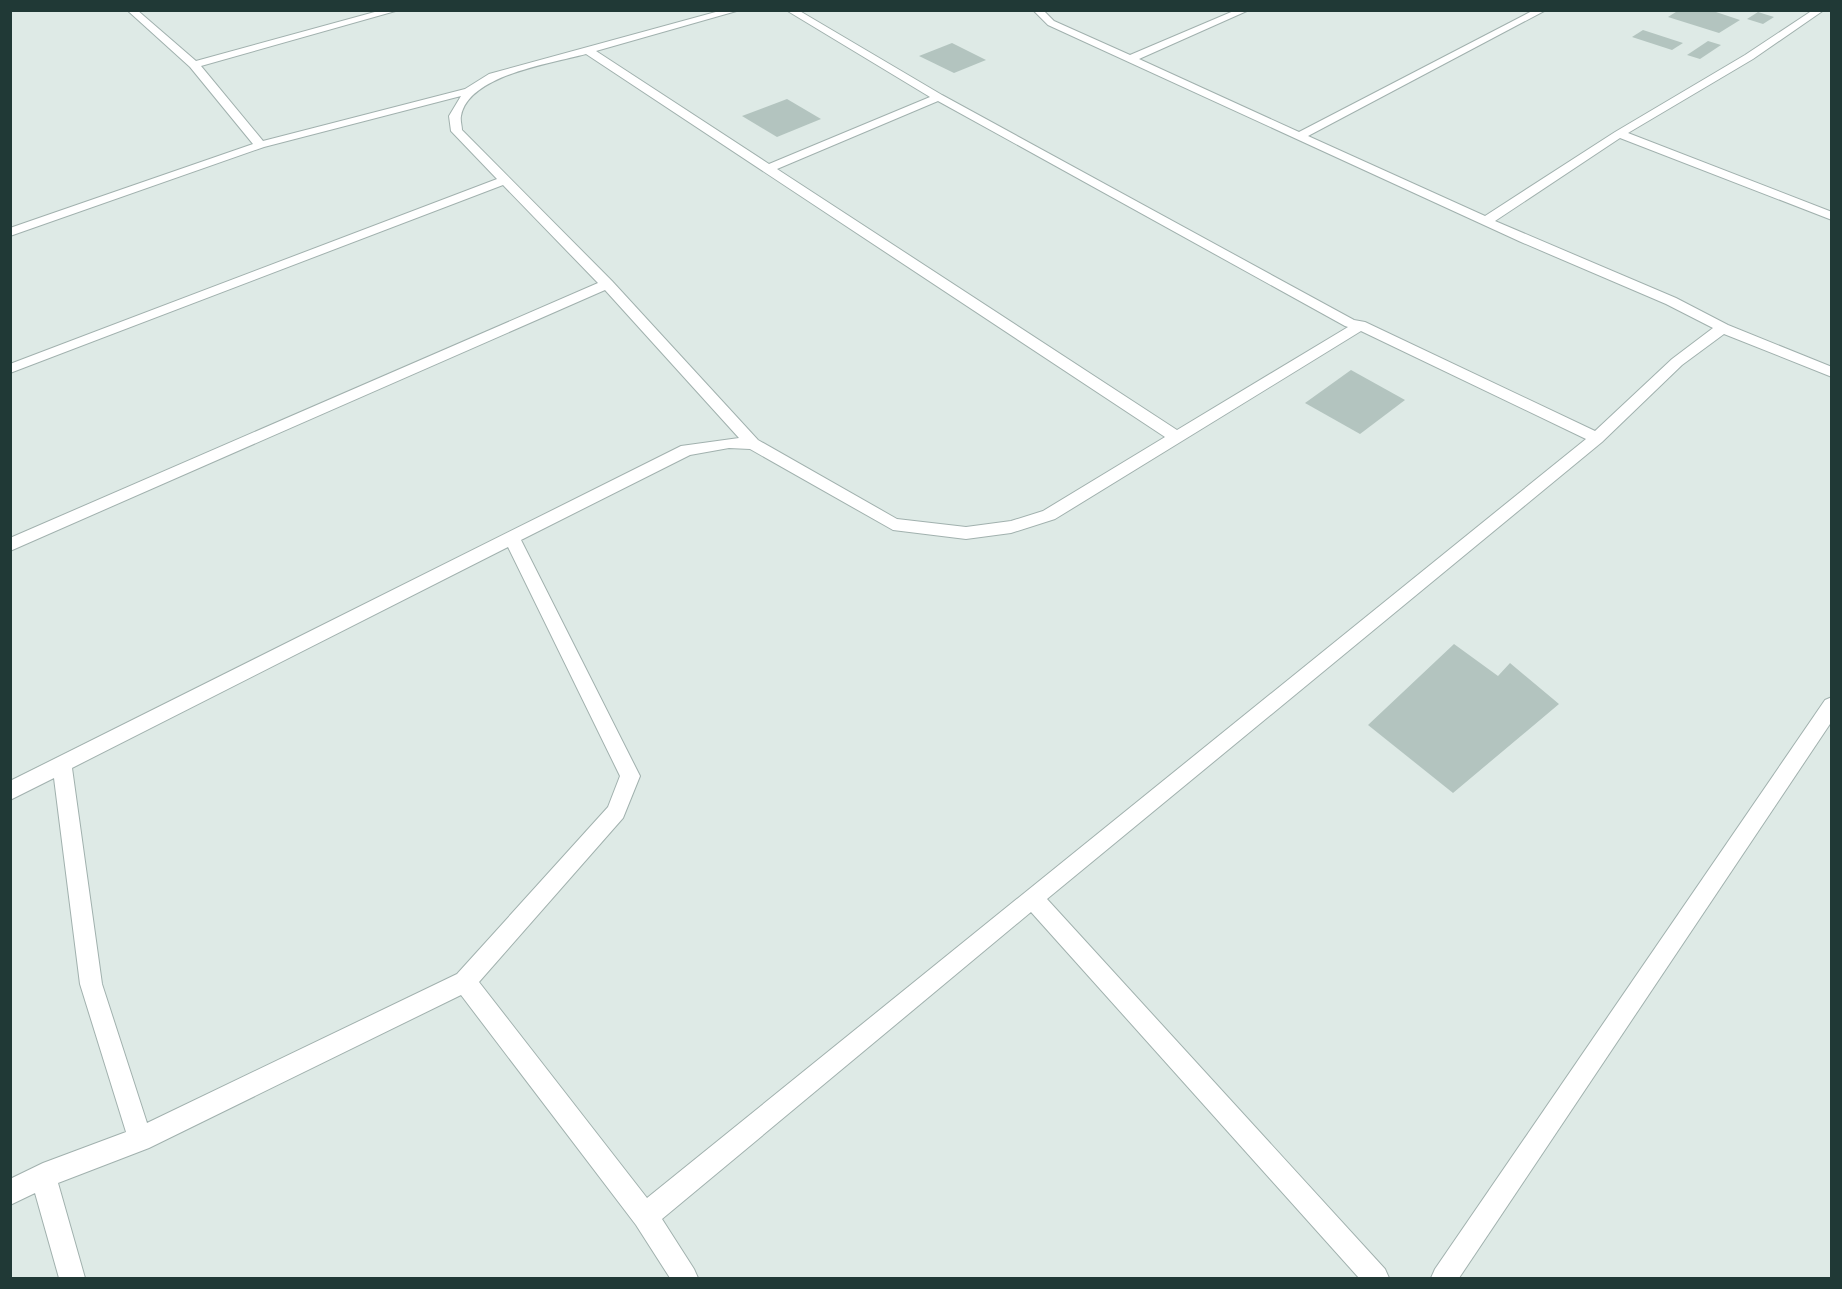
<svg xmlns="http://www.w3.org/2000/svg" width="1842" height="1289" viewBox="0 0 1842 1289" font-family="Cabin,sans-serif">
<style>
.building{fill:#b3c4bf}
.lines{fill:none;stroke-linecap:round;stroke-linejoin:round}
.minor-casing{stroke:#a1b1ae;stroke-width:2}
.minor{fill:#fff;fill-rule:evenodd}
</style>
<rect width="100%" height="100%" fill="#deeae6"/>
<g class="building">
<path d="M1679,10h31l30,10 -21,13 -51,-16z"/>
<path d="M1758,12l16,5 -11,7 -16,-5z"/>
<path d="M1643,30l40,13 -11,7 -40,-13z"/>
<path d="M1708,41l13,4 -21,14 -13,-4z"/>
<path d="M952,43l34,17 -32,13 -35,-17z"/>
<path d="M787,99l34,20 -44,18 -35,-21z"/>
<path d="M1351,370l54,30 -45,34 -55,-31z"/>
<path d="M1454,644l44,32 12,-13 49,41 -106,89 -85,-68z"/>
</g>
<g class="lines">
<g class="minor-casing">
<g id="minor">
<path d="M127,10h10l59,51 186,-51h17l-198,56 62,75 202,-52 24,-15 234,-64h17l-144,41 173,113 161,-67 -144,-87h12l144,85 412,225 11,2 230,109 77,-72 41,-31 -47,-24 -145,-62 -473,-217 -15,-15h10l11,11 76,34 106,-45h13l-110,49 160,73 235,-122h12l-238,126 177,80 130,-84 130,-77 68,-45h11l-71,49 -125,74 204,79v8l-212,-82 -125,83 181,77 52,27 104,42v10l-108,-43 -42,31 -80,77 -555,457 338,370 4,9h-30l-328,-366 -369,307 32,50 4,9h-28l-34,-53 -175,-230 -312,153 -91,35 27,95h-26l-24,-85 -25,12v-26l33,-16 83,-31 -46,-148 -26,-206 -44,22v-19l671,-335 58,-8 -134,-148 -595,261v-13l588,-255 -95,-98 -493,188v-9l487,-185 -46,-48 -2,-15 12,-20 -197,51 -254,89v-8l243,-84 -63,-77zM586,54l579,383 -122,74 -32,10 -45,6 -69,-8 -139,-79 -146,-159 -150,-151c0,-4 -2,-10 -1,-14 7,-41 92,-53 125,-62zM938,101l407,225 3,1 -171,103 -400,-261zM1361,331l225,108 -939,759 -168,-216 144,-164 17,-42 -119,-236 169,-85 39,-7 21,1 143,81 73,9 45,-6 44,-14zM508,547l112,229 -12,31 -151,167 -310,149 -45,-139 -30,-216z"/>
<path d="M1832,697v24l-373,557h-28l4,-9 390,-569z"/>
</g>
</g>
<use href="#minor" class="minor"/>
</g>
<rect width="1842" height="1289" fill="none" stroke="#203936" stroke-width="24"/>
</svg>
